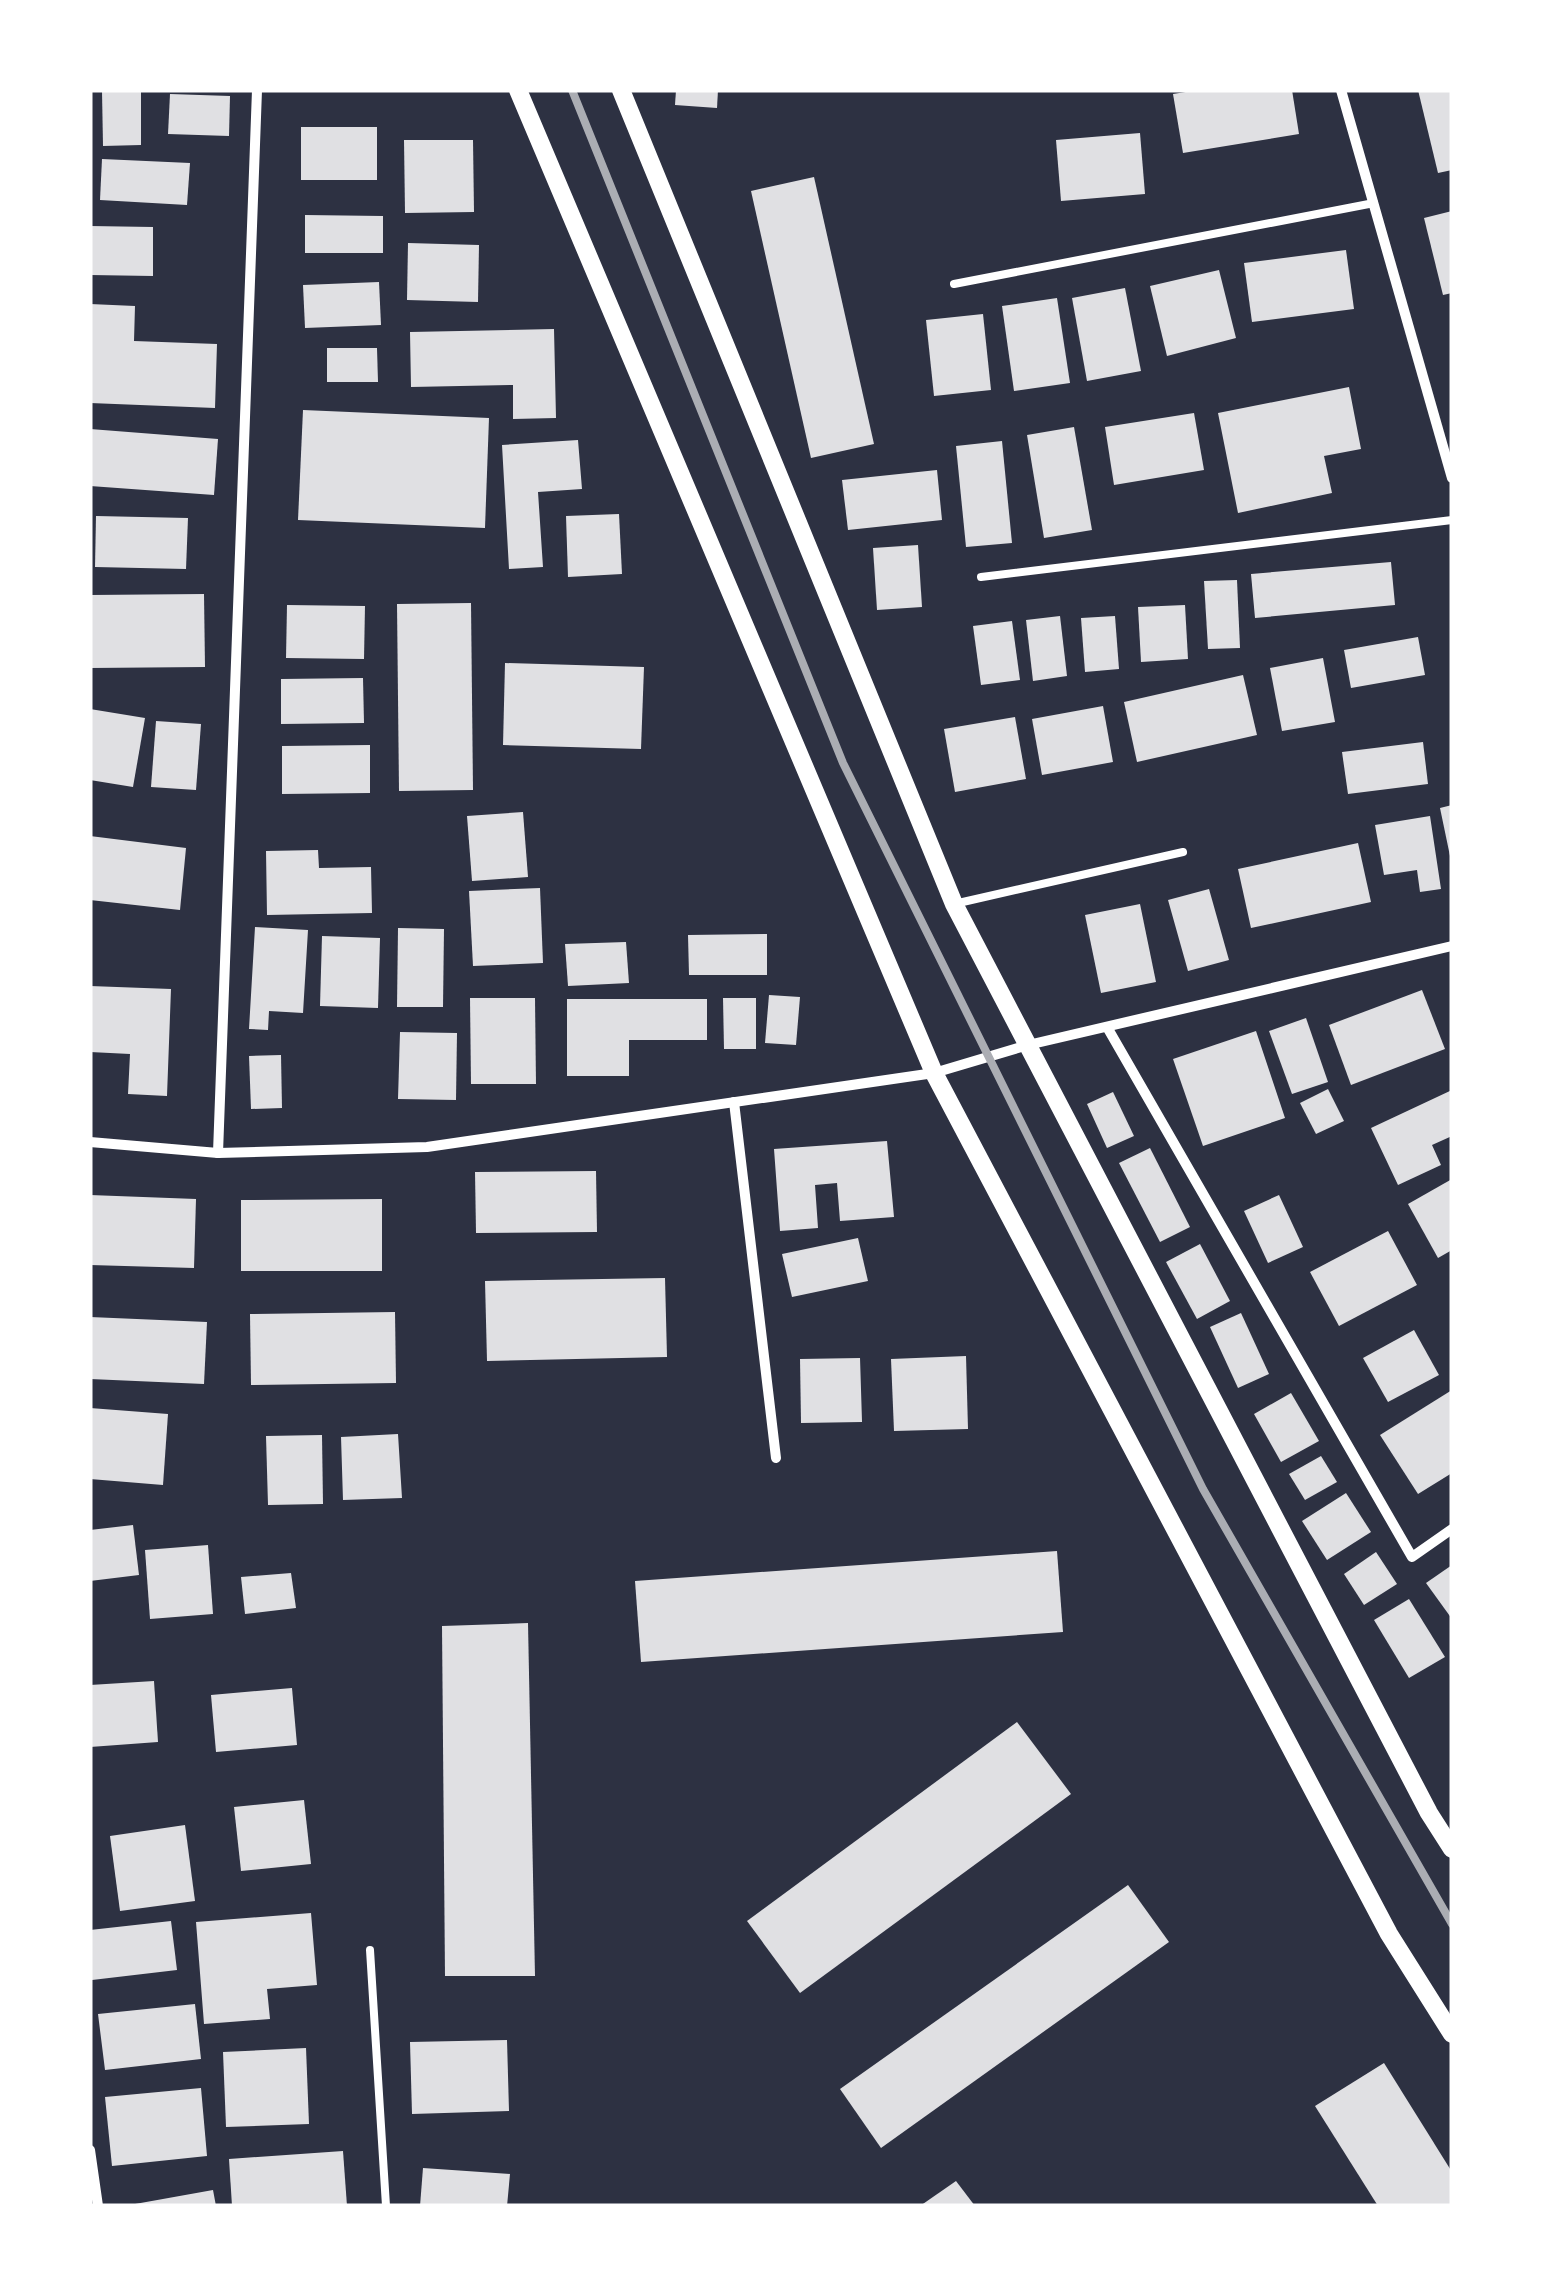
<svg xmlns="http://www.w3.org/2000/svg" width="1542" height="2296" viewBox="0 0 1542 2296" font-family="Quicksand,sans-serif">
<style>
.building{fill:#e0e0e3}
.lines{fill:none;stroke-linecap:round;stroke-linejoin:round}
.service{stroke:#fff;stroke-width:8}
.minor{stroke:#fff;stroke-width:10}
.tertiary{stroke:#fff;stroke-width:18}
.rail{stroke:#abadb3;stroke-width:8}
</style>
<rect width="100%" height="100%" fill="#2d3142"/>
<g class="building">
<path d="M141,90v55l-38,1 -1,-55z"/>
<path d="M676,90h42l-1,18 -42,-3z"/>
<path d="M1198,90h94l7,44 -116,19 -10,-59z"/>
<path d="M1418,90h34v80l-14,3z"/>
<path d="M170,94l60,2 -1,40 -61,-2z"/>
<rect x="301" y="127" width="76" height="53"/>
<path d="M1140,133l5,61 -84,7 -5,-61z"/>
<path d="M404,140h69l1,72 -69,1z"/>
<path d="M102,159l88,4 -3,42 -87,-5z"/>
<path d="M814,177l60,267 -63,14 -60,-267z"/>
<path d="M1452,211v82l-9,2 -19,-77z"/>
<path d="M305,215l78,1v37h-78z"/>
<path d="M90,226l63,1v49l-63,-1z"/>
<path d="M408,243l71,2 -1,57 -71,-2z"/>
<path d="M1346,250l8,59 -102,13 -8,-59z"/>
<path d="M1219,270l17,68 -69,18 -17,-70z"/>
<path d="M379,282l2,43 -76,3 -2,-43z"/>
<path d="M1125,288l16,83 -54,10 -15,-83z"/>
<path d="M1057,298l13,85 -56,8 -12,-85z"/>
<path d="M90,304l45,2 -1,35 83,3 -2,64 -125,-5z"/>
<path d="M983,314l8,76 -57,6 -8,-76z"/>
<path d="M554,329l2,89 -43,1v-34l-102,2 -1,-55z"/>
<path d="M327,348h50l1,34h-51z"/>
<path d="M1349,387l12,62 -37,7 8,37 -94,20 -20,-100z"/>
<path d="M303,410l186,8 -4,110 -187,-8z"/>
<path d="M1194,413l10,57 -90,15 -9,-58z"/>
<path d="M1074,427l18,103 -48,8 -17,-103z"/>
<path d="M90,429l128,10 -4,56 -124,-9z"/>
<path d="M578,440l4,49 -44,3 5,75 -34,2 -7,-124z"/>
<path d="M1002,441l10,102 -46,4 -10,-101z"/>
<path d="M937,470l5,50 -94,10 -6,-50z"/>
<path d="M619,514l3,60 -54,3 -2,-61z"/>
<path d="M96,516l92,2 -2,51 -91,-2z"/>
<path d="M918,545l4,62 -45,3 -4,-62z"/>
<path d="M1391,562l4,43 -140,13 -4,-44z"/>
<path d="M1237,580l3,68 -32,1 -4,-68z"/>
<path d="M204,594l1,73 -115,1v-73z"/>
<path d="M471,603l2,187 -74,1 -2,-187z"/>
<path d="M287,605l78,1 -1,53 -78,-1z"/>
<path d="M1185,605l3,54 -47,3 -3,-55z"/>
<path d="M1060,616l7,60 -34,5 -7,-61z"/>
<path d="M1115,616l4,53 -34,3 -4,-54z"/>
<path d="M1012,621l8,59 -39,5 -8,-59z"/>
<path d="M1418,637l7,38 -74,13 -7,-38z"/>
<path d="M1323,658l12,64 -53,9 -12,-63z"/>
<path d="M505,663l139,4 -3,82 -138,-4z"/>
<path d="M1243,675l14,60 -120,27 -13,-60z"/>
<path d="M363,678l1,45 -83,1v-45z"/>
<path d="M1103,706l10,56 -71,13 -10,-56z"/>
<path d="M90,709l55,9 -12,69 -43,-7z"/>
<path d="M1015,717l11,62 -71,13 -11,-63z"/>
<path d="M156,721l45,3 -5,66 -45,-3z"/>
<path d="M1423,742l5,42 -80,10 -6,-42z"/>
<path d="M370,745v48l-88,1v-48z"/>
<path d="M1452,805v51h-2l-10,-48z"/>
<path d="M523,812l5,65 -56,4 -5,-65z"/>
<path d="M1430,816l11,73 -21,3 -3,-22 -33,5 -9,-50z"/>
<path d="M90,836l96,12 -6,62 -90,-10z"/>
<path d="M1358,843l13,59 -120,26 -13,-59z"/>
<path d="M318,850l1,18 52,-1 1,46 -105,2 -1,-64z"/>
<path d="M540,888l3,75 -70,3 -4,-75z"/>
<path d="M1209,889l20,71 -41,11 -20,-71z"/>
<path d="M1140,904l16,78 -55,11 -16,-78z"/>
<path d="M255,927l53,3 -5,83 -34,-2 -1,19 -19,-1z"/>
<path d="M398,928l46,1 -1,78h-46z"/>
<path d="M767,934v41h-78l-1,-40z"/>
<path d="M322,936l58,2 -2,70 -58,-2z"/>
<path d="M626,942l3,41 -61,3 -3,-42z"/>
<path d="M90,986l81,3 -4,107 -39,-2 2,-40 -40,-2z"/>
<path d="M1422,990l23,59 -94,36 -22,-60z"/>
<path d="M769,995l31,2 -4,48 -31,-2z"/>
<path d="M470,998h65l1,86h-65z"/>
<path d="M723,998h33v51h-32z"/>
<path d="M567,999h140v41h-78v36h-62z"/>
<path d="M1306,1018l22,64 -36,12 -23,-63z"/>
<path d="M1256,1031l29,87 -82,28 -30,-87z"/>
<path d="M400,1032l57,1 -1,67 -58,-1z"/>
<path d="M281,1055l1,53 -31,1 -2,-53z"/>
<path d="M1328,1089l16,32 -28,13 -16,-31z"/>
<path d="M1452,1090v46l-20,9 9,20 -43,20 -27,-57z"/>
<path d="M1113,1092l21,44 -27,12 -20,-44z"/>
<path d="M887,1141l7,76 -54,4 -3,-38 -22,2 3,43 -38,3 -6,-82z"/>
<path d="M1150,1148l40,79 -30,15 -41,-79z"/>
<path d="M596,1171l1,61 -121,1 -1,-61z"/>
<path d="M1452,1179v71l-14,8 -30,-54z"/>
<path d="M90,1195l106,4 -2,69 -104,-3z"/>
<path d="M1279,1195l24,52 -35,16 -24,-52z"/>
<path d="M382,1199v72h-141v-71z"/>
<path d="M1388,1231l29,54 -78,41 -29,-54z"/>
<path d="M858,1238l10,43 -76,16 -10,-43z"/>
<path d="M1200,1244l30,57 -33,18 -31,-57z"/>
<path d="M665,1278l2,79 -180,4 -2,-80z"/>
<path d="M395,1312l1,71 -145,2 -1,-71z"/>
<path d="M1241,1313l28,61 -31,14 -28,-61z"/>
<path d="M90,1317l117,5 -3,62 -114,-5z"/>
<path d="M1414,1330l25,45 -51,27 -25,-44z"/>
<path d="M966,1356l2,73 -74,2 -3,-72z"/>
<path d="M860,1358l2,64 -61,1 -1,-64z"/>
<path d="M1452,1390v83l-34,21 -38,-59z"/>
<path d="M1291,1393l28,48 -38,21 -27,-48z"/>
<path d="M90,1408l78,6 -5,71 -73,-6z"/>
<path d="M398,1434l4,64 -59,2 -2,-63z"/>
<path d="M322,1435l1,69 -55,1 -2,-69z"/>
<path d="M1321,1456l16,26 -32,18 -16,-26z"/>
<path d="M1346,1493l25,39 -44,28 -25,-39z"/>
<path d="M133,1525l6,50 -49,6v-51z"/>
<path d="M208,1545l5,69 -63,5 -5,-69z"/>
<path d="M1057,1551l6,81 -422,30 -6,-81z"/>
<path d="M1376,1552l21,32 -33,21 -20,-31z"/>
<path d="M1452,1565v54l-26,-36z"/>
<path d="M291,1573l5,35 -51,6 -4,-37z"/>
<path d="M1409,1599l36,58 -36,21 -35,-58z"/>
<path d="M528,1623l7,353h-90l-3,-350z"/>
<path d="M154,1681l4,61 -68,5v-62z"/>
<path d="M292,1688l5,57 -81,7 -5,-57z"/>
<path d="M1017,1722l54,72 -271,199 -53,-72z"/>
<path d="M304,1800l7,64 -70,7 -7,-64z"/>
<path d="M185,1825l10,76 -75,10 -10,-75z"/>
<path d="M1128,1885l41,57 -288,206 -41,-59z"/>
<path d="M311,1913l6,72 -50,4 3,30 -66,5 -8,-102z"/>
<path d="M171,1921l6,49 -85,10 -2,-50z"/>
<path d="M195,2004l6,55 -96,11 -7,-56z"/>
<path d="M507,2040l2,71 -97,3 -2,-72z"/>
<path d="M306,2048l3,76 -83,3 -3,-75z"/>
<path d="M1384,2063l68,109v34h-74l-63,-100z"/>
<path d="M201,2088l6,68 -95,10 -7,-69z"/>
<path d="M343,2151l4,55h-115l-3,-47z"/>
<path d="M423,2168l87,6 -3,32h-87z"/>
<path d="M956,2181l19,25h-55z"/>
<path d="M213,2190l3,16h-81v-2z"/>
</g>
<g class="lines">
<g class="service">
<path d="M954,284l420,-81"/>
<path d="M981,577l471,-57"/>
<path d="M954,904l229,-52"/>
<path d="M370,1950l16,256"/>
</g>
<g class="minor">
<path d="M1341,90l111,388"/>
<path d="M1107,1027l305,530 40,-28"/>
<path d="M734,1102l42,356"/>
<path d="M90,1142l128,11 209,-6 507,-74 94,-28 424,-99"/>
<path d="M218,1153l39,-1063"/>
<path d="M90,2150l8,56"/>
</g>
<g class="tertiary">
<path d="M518,90l416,983 455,861 63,100"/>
<path d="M621,90l333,814 475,909 23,36"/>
</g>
<path class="rail" d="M572,90l271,673 360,726 249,435"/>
</g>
<rect width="1542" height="2296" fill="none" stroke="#ffffff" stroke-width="185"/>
</svg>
